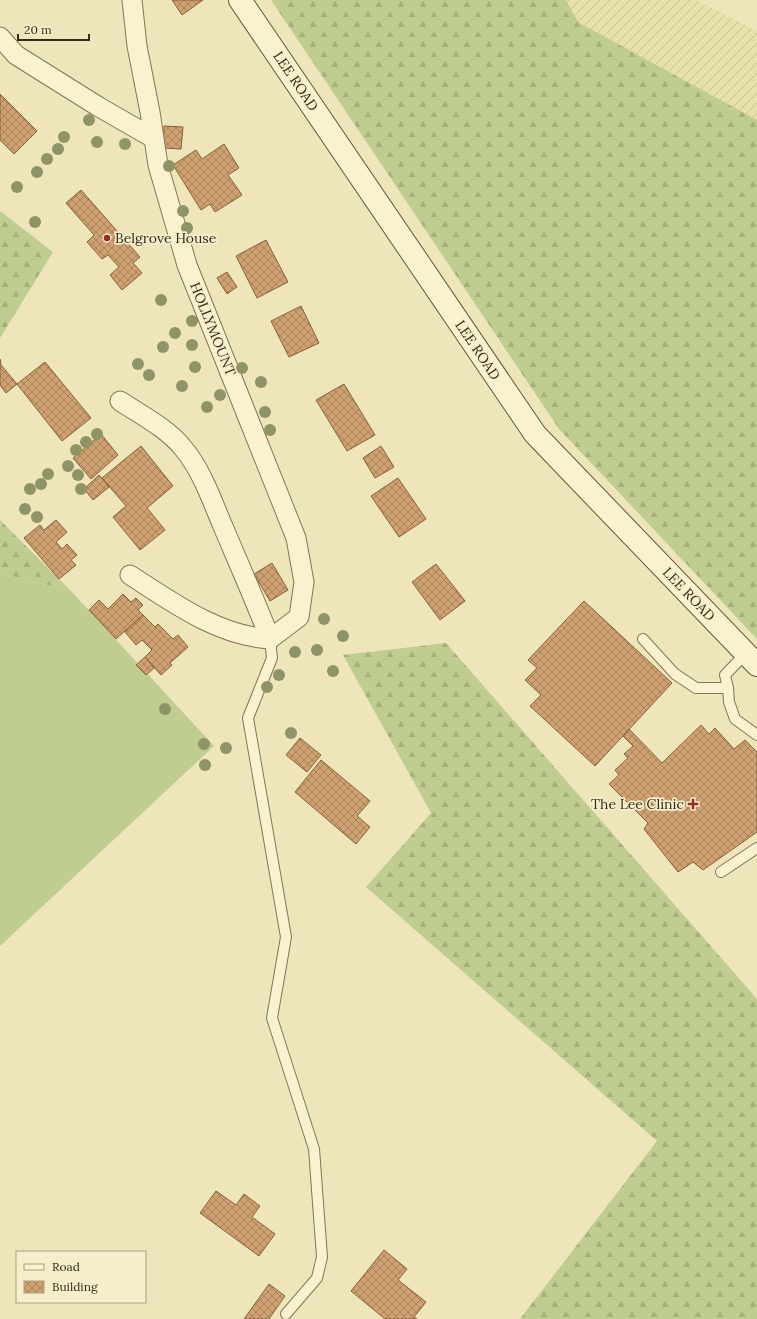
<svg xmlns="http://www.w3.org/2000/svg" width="757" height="1319" viewBox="0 0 757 1319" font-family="Lora,serif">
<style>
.farmland{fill:url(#farmland-furrows)}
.grass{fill:#bfcd90}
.forest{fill:url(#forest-firs)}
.building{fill:url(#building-cross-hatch);stroke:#86603a}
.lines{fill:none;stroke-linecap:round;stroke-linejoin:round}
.lane-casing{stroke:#867455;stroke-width:12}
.street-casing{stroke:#867455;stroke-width:21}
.secondary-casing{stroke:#685538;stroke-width:24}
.lane{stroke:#faf1ce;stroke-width:10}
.street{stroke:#faf1ce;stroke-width:19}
.secondary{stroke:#faf1ce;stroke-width:22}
.tree{fill:#8f9466}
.poi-dot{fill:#972e23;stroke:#f6eecb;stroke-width:1.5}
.labels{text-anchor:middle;stroke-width:3.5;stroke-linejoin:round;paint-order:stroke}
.street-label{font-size:14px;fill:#352a1a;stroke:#f6eecb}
.poi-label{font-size:14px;fill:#352a1a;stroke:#f6eecb;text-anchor:start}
</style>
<defs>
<pattern id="farmland-furrows" width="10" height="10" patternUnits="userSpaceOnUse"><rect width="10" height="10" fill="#e5e1a9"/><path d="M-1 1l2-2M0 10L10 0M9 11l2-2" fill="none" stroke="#c5c191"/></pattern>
<pattern id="forest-firs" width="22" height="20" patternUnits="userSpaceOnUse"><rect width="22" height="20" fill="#bfcd90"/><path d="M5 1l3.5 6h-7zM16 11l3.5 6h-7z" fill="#a5b07c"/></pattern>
<pattern id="building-cross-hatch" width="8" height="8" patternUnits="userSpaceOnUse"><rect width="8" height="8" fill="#cfa170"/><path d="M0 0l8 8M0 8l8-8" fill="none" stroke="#a9835b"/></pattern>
</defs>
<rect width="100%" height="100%" fill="#efe5bb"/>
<path class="farmland" d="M566,0h130l61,31v89l-179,-98z"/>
<path class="grass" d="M0,573l71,18 143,155 -214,200z"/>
<g class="forest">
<path d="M271,0h295l12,22 179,98v519l-198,-210z"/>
<path d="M0,211l53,41 -53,86z"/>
<path d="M0,520l71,71 -71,-18z"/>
<path d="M446,643l311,356v320h-237l137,-178 -291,-254 65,-74 -88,-158z"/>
</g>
<g class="building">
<path d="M172,0h31l-21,15z"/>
<path d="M0,94l37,37 -23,23 -14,-14z"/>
<path d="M164,126l19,1 -2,22 -18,-1z"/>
<path d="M224,144l15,24 -11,7 14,20 -27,17 -5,-8 -9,6 -28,-45 23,-15 6,9z"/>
<path d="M81,190l59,67 -7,6 9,10 -20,17 -12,-15 9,-8 -11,-12 -6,4 -15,-17 7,-7 -28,-32z"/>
<path d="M266,240l22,42 -31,16 -21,-42z"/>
<path d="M227,272l10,15 -10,7 -10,-16z"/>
<path d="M301,306l18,37 -30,14 -18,-36z"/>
<path d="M0,359l1,6 16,19 -11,9 -6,-8z"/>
<path d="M45,362l46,56 -29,23 -45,-57z"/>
<path d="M344,384l31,51 -28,16 -31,-51z"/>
<path d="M101,434l17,21 -27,24 -18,-21z"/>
<path d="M141,446l32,40 -26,22 18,22 -25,20 -27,-33 13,-11 -24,-28z"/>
<path d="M381,446l13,21 -19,11 -12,-20z"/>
<path d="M99,475l10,12 -16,13 -9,-11z"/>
<path d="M398,478l28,41 -27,18 -28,-41z"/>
<path d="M56,520l11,12 -11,10 6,7 5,-5 10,11 -6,5 5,5 -17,14 -35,-41 16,-13 4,5z"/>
<path d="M272,563l16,27 -18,11 -16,-27z"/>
<path d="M436,564l29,37 -25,19 -28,-38z"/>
<path d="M123,594l8,8 5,-4 7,7 -5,5 5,5 -27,24 -27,-29 10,-10 9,9z"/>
<path d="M584,601l88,82 -77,83 -65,-60 11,-11 -16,-15 12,-12 -9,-8z"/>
<path d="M143,615l12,12 3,-3 15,15 5,-4 10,12 -18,16 2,2 -11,10 -16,-18 7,-7 -10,-10 -6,5 -11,-13z"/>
<path d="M145,657l9,11 -8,7 -10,-10z"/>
<path d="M701,725l8,9 6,-6 19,21 11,-9 12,12v80l-54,38 -10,-8 -15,10 -34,-43 4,-6 -39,-39 10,-9 -4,-5 13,-12 -4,-4 9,-8 -10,-10 6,-7 33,34z"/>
<path d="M300,738l21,17 -14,17 -21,-17z"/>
<path d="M321,760l49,41 -13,15 13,11 -14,17 -61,-52z"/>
<path d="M216,1191l20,14 8,-11 16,12 -8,11 23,17 -16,22 -59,-43z"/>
<path d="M384,1250l23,19 -9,11 28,22 -12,15 3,2h-32l-34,-28z"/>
<path d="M269,1284l16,12 -16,23h-25z"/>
</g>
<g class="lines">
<g class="lane-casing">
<g id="lane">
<path d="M270,639l2,19 -24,60 38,219 -14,81 42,131 8,108 -5,21 -31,36"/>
<path d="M643,639l32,35 21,14h32"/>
<path d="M746,653l-21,22 3,13 1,14 6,17 22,16"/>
<path d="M721,872l36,-24"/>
</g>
</g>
<g class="street-casing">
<g id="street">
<path d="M0,37l16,18 83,52 54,31"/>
<path d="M120,401c21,14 47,27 63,47 18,21 28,50 39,76 16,38 33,76 48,115l29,-22 5,-35 -8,-44 -109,-273 -29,-100 -8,-53 -13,-66 -5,-46"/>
<path d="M130,575c42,27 88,61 140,64"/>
</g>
</g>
<g class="secondary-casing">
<path id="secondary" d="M240,0l295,434 222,231"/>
</g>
<use href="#lane" class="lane"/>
<use href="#street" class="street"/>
<use href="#secondary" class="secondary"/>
</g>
<g class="tree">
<circle cx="89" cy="120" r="6"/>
<circle cx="64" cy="137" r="6"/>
<circle cx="97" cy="142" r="6"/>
<circle cx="125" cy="144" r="6"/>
<circle cx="58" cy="149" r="6"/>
<circle cx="47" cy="159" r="6"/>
<circle cx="169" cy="166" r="6"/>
<circle cx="37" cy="172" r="6"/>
<circle cx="17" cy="187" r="6"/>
<circle cx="183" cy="211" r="6"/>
<circle cx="35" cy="222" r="6"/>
<circle cx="187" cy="228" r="6"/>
<circle cx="161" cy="300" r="6"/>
<circle cx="192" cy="321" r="6"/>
<circle cx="175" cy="333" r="6"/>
<circle cx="192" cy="345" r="6"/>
<circle cx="163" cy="347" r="6"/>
<circle cx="138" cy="364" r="6"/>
<circle cx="195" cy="367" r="6"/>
<circle cx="242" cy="368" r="6"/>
<circle cx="149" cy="375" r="6"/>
<circle cx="261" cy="382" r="6"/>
<circle cx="182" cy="386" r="6"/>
<circle cx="220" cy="395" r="6"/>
<circle cx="207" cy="407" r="6"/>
<circle cx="265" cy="412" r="6"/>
<circle cx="270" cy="430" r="6"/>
<circle cx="97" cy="434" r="6"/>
<circle cx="86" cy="442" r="6"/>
<circle cx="76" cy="450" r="6"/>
<circle cx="68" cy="466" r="6"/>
<circle cx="48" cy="474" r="6"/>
<circle cx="78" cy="475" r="6"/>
<circle cx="41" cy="484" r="6"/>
<circle cx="30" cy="489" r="6"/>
<circle cx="81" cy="489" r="6"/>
<circle cx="25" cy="509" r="6"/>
<circle cx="37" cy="517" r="6"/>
<circle cx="324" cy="619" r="6"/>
<circle cx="343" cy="636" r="6"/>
<circle cx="317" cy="650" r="6"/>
<circle cx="295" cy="652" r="6"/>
<circle cx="333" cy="671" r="6"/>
<circle cx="279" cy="675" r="6"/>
<circle cx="267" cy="687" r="6"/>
<circle cx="165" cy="709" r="6"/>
<circle cx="291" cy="733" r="6"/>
<circle cx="204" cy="744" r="6"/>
<circle cx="226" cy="748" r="6"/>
<circle cx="205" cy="765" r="6"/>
</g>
<g class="poi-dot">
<circle cx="107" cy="238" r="4"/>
<path d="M691 798h4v4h4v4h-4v4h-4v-4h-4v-4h4z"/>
</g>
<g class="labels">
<g class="street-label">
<text transform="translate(296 81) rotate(56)" y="5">LEE ROAD</text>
<text transform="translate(213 329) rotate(68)" y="5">HOLLYMOUNT</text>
<text transform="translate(478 350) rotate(56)" y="5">LEE ROAD</text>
<text transform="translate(689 594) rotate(46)" y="5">LEE ROAD</text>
</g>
<g class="poi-label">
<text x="115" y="243">Belgrove House</text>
<text x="684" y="809" text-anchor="end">The Lee Clinic</text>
</g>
</g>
<rect x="16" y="1251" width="130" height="52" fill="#f6eecb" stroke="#a9a084"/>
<rect x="24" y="1264" width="20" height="6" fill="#faf1ce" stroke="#a9a084"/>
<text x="52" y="1271" font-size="12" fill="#352a1a">Road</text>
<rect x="24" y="1281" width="20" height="12" fill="url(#building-cross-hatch)" stroke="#a9a084"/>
<text x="52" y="1291" font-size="12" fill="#352a1a">Building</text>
<path d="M18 34v6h71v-6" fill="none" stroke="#352a1a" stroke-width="2"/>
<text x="24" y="34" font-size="12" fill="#352a1a" stroke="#f6eecb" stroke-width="3" paint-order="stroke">20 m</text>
</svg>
